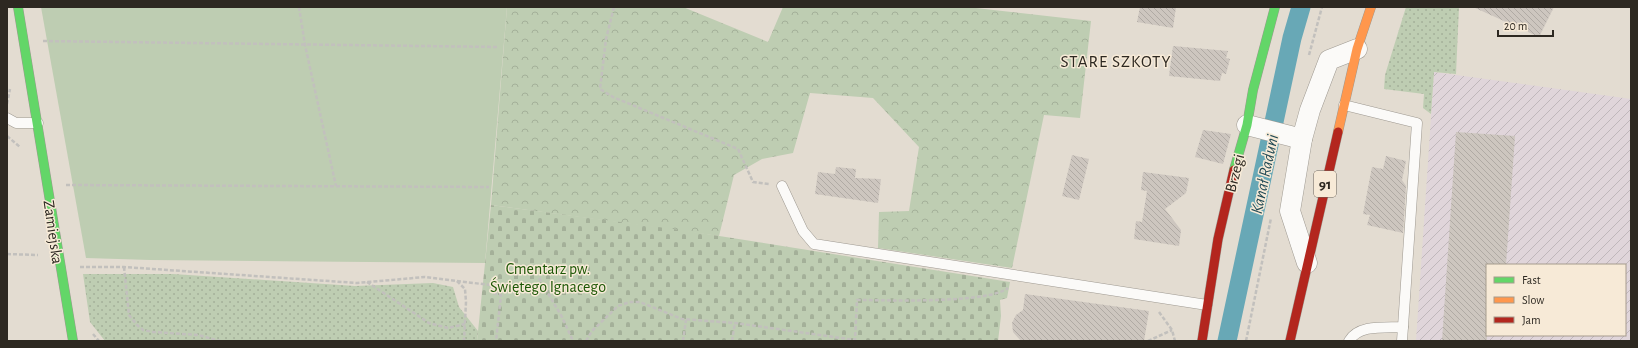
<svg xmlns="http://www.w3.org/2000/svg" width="1638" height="348" viewBox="0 0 1638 348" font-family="'Alegreya Sans',sans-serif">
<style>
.industrial{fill:url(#industrial-furrows);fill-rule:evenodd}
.grass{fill:url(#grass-dots)}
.forest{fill:url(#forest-crowns)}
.cemetery{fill:url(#cemetery-stones)}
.garden{fill:#becdb2}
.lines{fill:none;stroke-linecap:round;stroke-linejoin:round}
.canal{stroke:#68a8b6;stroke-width:19}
.building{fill:url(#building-back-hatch)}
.lane-casing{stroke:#9e9991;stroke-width:11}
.street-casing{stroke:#9e9991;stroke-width:21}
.fast-casing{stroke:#9e9991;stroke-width:10}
.slow-casing{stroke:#9e9991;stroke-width:10}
.jam-casing{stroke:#9e9991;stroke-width:10}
.path{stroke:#c2c0bd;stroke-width:2.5;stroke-dasharray:4 2;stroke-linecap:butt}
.lane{stroke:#fbfaf8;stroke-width:10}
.street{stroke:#fbfaf8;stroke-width:20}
.fast{stroke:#63d668;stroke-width:9}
.slow{stroke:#ff974d;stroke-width:9}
.jam{stroke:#b3261e;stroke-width:9}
.labels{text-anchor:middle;stroke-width:3;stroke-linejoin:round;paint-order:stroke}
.shield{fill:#f7ead7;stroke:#6a6258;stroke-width:1}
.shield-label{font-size:15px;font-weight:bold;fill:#2d2821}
.street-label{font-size:16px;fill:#2d2821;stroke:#f7ead7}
.park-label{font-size:16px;fill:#1c5705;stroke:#f7ead7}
.neighbourhood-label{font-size:17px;letter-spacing:1px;fill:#2d2821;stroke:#f7ead7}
.water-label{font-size:17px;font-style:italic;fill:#214a55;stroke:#f7ead7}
</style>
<defs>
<pattern id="industrial-furrows" width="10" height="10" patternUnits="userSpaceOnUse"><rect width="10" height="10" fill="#e0d5da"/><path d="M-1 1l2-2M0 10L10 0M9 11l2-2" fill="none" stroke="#c0b7bb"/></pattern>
<pattern id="grass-dots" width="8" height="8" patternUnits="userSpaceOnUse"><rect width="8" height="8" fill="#becdb2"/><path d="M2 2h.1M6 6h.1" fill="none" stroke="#a4b099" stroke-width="1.8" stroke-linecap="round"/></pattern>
<pattern id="forest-crowns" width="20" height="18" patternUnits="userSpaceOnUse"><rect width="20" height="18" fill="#becdb2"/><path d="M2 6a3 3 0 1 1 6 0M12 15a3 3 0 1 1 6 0" fill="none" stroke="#a4b099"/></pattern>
<pattern id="cemetery-stones" width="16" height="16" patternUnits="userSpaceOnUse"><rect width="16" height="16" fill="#becdb2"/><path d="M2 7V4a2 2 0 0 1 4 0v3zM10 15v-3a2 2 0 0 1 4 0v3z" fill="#a4b099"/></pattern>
<pattern id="building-back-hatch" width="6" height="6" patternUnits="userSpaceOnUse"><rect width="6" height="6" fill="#cdc6bf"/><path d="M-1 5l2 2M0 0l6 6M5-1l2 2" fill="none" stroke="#b0aaa4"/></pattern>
</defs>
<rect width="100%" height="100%" fill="#e3dcd1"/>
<path class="industrial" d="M1434,72l197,27v242h-215zM1487,265h138v70h-138z"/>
<g class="grass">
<path d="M1406,7h53l-3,67 -22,-2 -3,42 -8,-6 1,-14 -40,-5 1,-14z"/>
<path d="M83,274h90l182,12 78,-3 20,4 6,20 19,24 -1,10h-372l-15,-19z"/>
</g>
<path class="forest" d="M507,7h176l85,35 15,-35h184l124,14 -11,97 -36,-3 -32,153 -134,-20 1,-36 30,-1 10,-64 -46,-49 -63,-5 -17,60 -31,6 -28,16 -15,61 -228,-31z"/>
<path class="cemetery" d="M491,205l190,25 329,52 -3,16 -7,2 1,16 -3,25h-521z"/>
<path class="garden" d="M41,7h466l-22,256 -335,-3 -64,-2z"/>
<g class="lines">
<path class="canal" d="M1227,341l65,-303 9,-31"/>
</g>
<g class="building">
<path d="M1140,7h36l-3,21 -36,-6z"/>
<path d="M1473,7h81l-15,30z"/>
<path d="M1173,46l55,5 -2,7 4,1 -4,15 -4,-1 -2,8 -51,-5z"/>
<path d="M1203,130l28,4 -8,30 -28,-7z"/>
<path d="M1456,132l59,4 -9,129h-19v76h-45z"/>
<path d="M1072,155l17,4 -10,41 -17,-4z"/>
<path d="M1386,156l20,5 -4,19 4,6 -3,47 -36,-8 3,-10 -7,-1 9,-47 11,2z"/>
<path d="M836,167l20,2 -1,9 26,1 -3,24 -63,-9 3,-22 17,2z"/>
<path d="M1143,172l46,6 -3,15 -21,16 16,21 -2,16 -45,-7 2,-18 6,1 5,-31 -6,-1z"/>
<path d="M1025,294l124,17 -5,30h-123l-8,-9 -1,-9 4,-8 7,-5z"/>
</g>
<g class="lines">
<g class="lane-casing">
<g id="lane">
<path d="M1344,105l73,18 -15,218"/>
<path d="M7,118l9,5h22"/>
<path d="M782,186l21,45 11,13 393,61"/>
<path d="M1349,341c10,-17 36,-13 54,-14"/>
</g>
</g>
<g class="street-casing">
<g id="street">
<path d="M1247,125l55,14"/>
<path d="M1307,263l-17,-52 12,-72 8,-29 19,-50 28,-11"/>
</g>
</g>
<g class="fast-casing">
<g id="fast">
<path d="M18,7l55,334"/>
<path d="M1234,170l13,-45 6,-35 22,-83"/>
</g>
</g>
<g class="slow-casing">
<path id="slow" d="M1338,132l19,-83 14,-42"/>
</g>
<g class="jam-casing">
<g id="jam">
<path d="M1202,341l16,-102 16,-69"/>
<path d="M1290,341l48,-209"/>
</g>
</g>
<g class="path">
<path d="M299,7l6,38 31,141"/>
<path d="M614,7l-8,32 -6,50 13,8 125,52 15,33 16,2"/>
<path d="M43,41l455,6"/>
<path d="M1309,55l13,-48"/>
<path d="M7,104l3,-15"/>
<path d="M7,136l13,11"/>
<path d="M66,185l423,2"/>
<path d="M7,254l31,1"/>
<path d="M80,267h44l233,16 68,-6 65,8 3,8 8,2 -5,46"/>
<path d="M124,267l5,48 8,10 6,5 10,2 45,3 22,6"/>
<path d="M539,278l23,39 11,24"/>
<path d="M457,281l8,8 1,13 -2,39"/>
<path d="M367,282l62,41 19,5 17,-4"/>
<path d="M1159,312l13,18 3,11"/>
<path d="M93,334l6,7"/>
<path d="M586,341l6,-10 26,-25 12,-4h10l42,17 53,4 120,17 2,-40c31,0 130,4 151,-12"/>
<path d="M683,341l3,-21"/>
<path d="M732,341l3,-18"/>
<path d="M1148,341l24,-11"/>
<path d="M1246,341l25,-123"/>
</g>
<use href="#lane" class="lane"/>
<use href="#street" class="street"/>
<use href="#fast" class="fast"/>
<use href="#slow" class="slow"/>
<use href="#jam" class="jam"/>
</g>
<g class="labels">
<rect class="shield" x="1314" y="171" width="22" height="26" rx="3"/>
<g class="shield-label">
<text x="1325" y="189">91</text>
</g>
<g class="street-label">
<text transform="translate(1234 173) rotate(-76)" y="6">Brzegi</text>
<text transform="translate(54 232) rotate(82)" y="6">Zamiejska</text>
</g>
<g class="park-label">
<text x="548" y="274">Cmentarz pw.<tspan x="548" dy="18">Świętego Ignacego</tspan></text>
</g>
<g class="neighbourhood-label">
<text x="1116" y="67">STARE SZKOTY</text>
</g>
<g class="water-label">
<text transform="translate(1264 174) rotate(-78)" y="6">Kanał Raduni</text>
</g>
</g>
<rect width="1638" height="348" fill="none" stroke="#2d2821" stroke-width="16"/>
<rect x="1486" y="264" width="140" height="72" fill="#f7ead7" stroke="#a69c8e"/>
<rect x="1494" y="277" width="20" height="6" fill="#63d668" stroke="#a69c8e"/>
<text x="1522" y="284" font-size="12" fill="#2d2821">Fast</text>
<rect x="1494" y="297" width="20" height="6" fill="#ff974d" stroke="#a69c8e"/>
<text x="1522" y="304" font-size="12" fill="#2d2821">Slow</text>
<rect x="1494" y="317" width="20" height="6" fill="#b3261e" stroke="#a69c8e"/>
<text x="1522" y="324" font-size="12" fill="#2d2821">Jam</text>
<path d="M1498 30v6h55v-6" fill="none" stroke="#2d2821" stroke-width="2"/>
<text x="1504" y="30" font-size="12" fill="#2d2821" stroke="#f7ead7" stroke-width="3" paint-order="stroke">20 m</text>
</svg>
